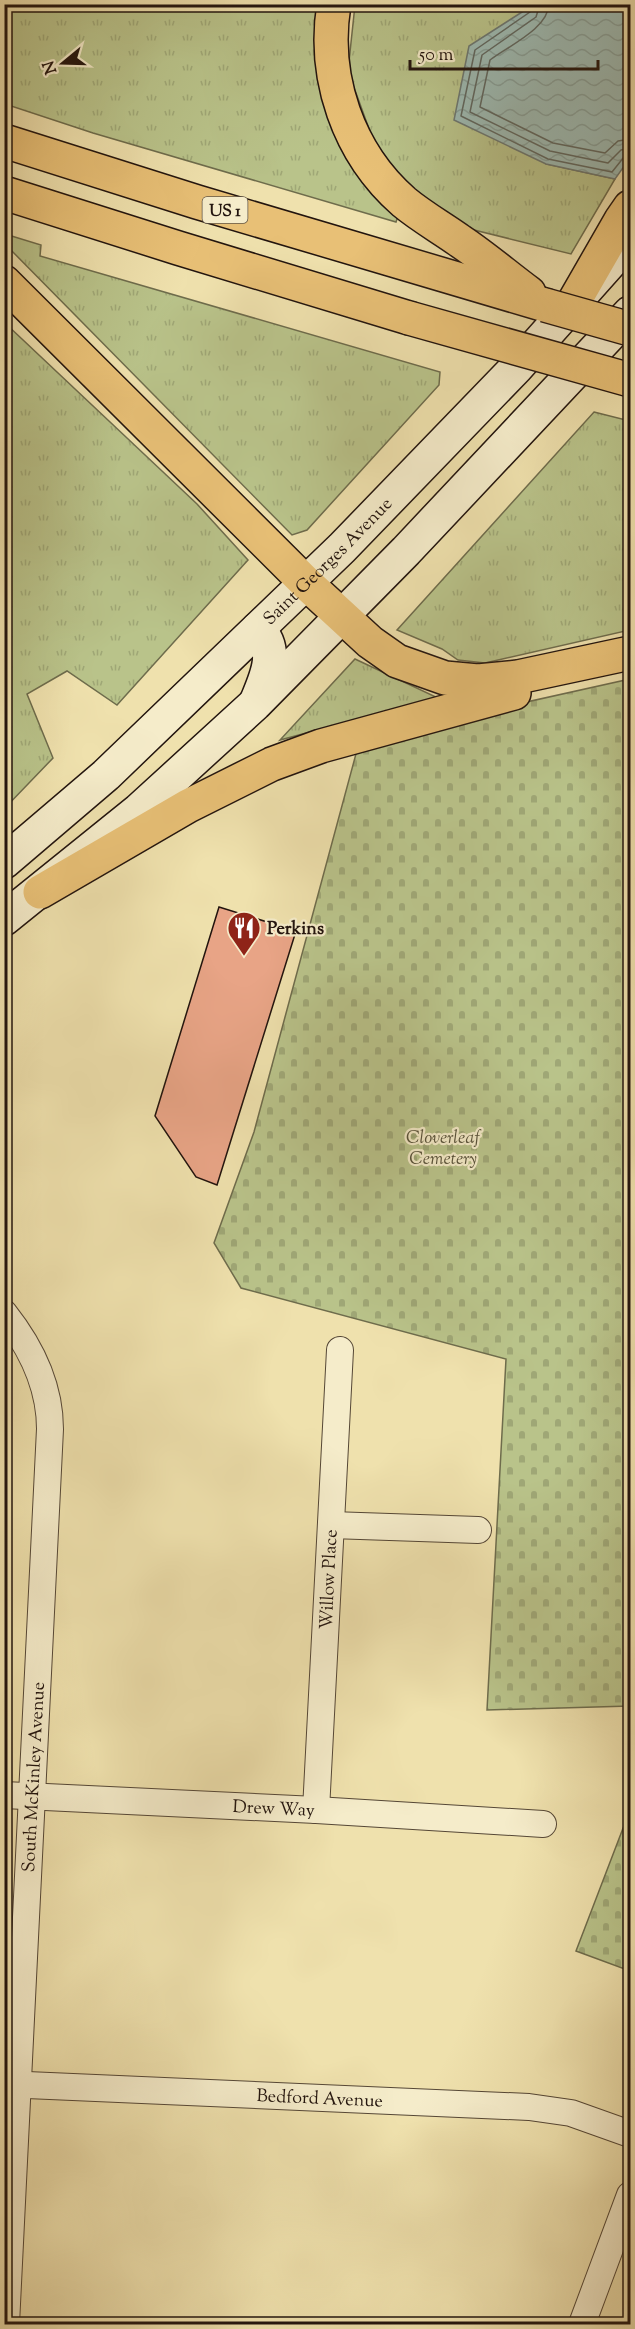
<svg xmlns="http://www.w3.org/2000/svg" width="635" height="2329" viewBox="0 0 635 2329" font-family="'Sorts Mill Goudy',serif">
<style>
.grass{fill:url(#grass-tufts);stroke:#6e6c4c;stroke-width:1.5}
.cemetery{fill:url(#cemetery-stones);stroke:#6e6c4c;stroke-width:1.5}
.water{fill:url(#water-waves);stroke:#6c7872;stroke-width:1.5}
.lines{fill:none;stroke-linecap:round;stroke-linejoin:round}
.shore{stroke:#606861;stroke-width:1.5}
.building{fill:#e8a486;stroke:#22140e;stroke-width:1.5}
.minor-casing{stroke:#554736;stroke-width:28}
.secondary-casing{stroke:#22140e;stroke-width:36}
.trunk-casing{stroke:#22140e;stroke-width:36}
.minor{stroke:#f5ecca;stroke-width:26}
.secondary{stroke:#f5ecca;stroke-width:33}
.trunk{stroke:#e8c076;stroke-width:33}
.trunk-bridge-casing{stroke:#22140e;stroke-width:36;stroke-linecap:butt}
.trunk-bridge{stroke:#e8c076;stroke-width:33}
.labels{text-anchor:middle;stroke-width:4.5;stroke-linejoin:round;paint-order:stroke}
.shield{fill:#f5ecca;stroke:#615546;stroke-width:1.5}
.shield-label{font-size:16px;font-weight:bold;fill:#22140e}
.street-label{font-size:18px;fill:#22140e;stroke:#f5ecca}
.poi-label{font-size:18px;font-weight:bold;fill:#22140e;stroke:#f5ecca;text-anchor:start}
.park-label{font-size:18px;font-style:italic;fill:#575139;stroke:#f5ecca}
</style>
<defs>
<pattern id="grass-tufts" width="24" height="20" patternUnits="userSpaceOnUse" patternTransform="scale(1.5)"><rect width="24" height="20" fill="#b9c38a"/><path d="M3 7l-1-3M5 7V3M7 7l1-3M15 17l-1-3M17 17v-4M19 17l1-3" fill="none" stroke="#9fa776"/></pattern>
<pattern id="cemetery-stones" width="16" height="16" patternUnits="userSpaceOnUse" patternTransform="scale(1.5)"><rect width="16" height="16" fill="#b9c38a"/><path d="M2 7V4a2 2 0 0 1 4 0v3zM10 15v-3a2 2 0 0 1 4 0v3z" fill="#9fa776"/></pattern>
<pattern id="water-waves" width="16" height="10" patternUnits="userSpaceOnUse" patternTransform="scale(1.5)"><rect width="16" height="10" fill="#9dbbb4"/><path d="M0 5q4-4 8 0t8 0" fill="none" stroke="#87a09a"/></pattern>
</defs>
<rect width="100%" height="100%" fill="#efe1ad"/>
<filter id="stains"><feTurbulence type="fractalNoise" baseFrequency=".00333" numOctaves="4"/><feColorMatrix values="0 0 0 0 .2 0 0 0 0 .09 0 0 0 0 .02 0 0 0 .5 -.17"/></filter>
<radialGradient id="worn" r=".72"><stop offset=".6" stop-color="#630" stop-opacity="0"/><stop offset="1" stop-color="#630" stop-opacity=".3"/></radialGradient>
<g class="grass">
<path d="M4,5h317l77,211 -2,6 -303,-89 -88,-29z"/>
<path d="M355,5h178l-5,1 18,158 69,15 -44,75 -105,-26 -48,-32 -42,-48 -28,-77z"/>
<path d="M5,234l36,11 -1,11 400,116 -1,13 -132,145 -15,5 -287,-291z"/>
<path d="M5,323l192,181 51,56 -131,145 -50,-34 -40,23 26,64 -48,50z"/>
<path d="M594,412l36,9v209l-145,33 -27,-3 -16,-11 -45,-19z"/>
<path d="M355,659l83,39 -158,42z"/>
</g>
<g class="cemetery">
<path d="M630,679v1027l-143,4 19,-351 -265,-71 -27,-45 40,-111 106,-393z"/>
<path d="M630,1810v161l-54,-20z"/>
</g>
<path class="water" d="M533,5l88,-1 9,4v150l-15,21 -69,-15 -92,-44 15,-74z"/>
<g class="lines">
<g class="shore">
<path d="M533,4l-3,8 -55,38 -14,66 87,43 64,13 12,-15 6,-2"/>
<path d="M540,4l-4,13 -54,38 -12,57 80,39 58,12 13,-13 9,-2"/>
<path d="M549,4c-1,25 -41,42 -59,56l-10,47 73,36 52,10 13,-12 12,-2"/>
</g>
</g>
<path class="building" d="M219,907l77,24 -79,254 -21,-8 -41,-61z"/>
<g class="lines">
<g class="minor-casing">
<g id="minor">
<path d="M4,1313c27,34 46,72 46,116l-44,895"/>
<path d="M331,1525l147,5"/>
<path id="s1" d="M4,1795l312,15 227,14"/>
<path id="s2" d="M316,1810l24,-460"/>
<path id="s3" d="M4,2084l525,23 42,6 59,21"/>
<path d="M582,2324l48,-129"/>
</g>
</g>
<g class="secondary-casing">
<g id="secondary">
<path d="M257,700c10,-24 22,-50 1,-71"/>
<path id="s4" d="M4,862l102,-87 236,-227 174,-180 114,-128"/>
<path d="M4,919l135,-109 116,-106 151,-153 224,-238"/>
</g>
</g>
<g class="trunk-casing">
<g id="trunk">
<path d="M334,4c-12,73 14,149 70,198 18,15 38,26 56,39 24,16 46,35 69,52"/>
<path d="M4,141l193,61 348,103"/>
<path d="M4,193l174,55 231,70"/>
<path d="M4,282l302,301 64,59 27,19 48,17 33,3 40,-4 112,-24"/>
<path d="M575,300l46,-80 9,-13"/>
<path d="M40,892l148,-86 84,-42 49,-18 193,-53"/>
</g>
</g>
<use href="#minor" class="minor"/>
<use href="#secondary" class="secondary"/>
<use href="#trunk" class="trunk"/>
<g class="trunk-bridge-casing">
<g id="trunk-bridge">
<path d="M545,305l85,24"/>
<path d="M409,318l221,62"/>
</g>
</g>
<use href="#trunk-bridge" class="trunk-bridge"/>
</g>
<defs>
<g id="restaurant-pin" transform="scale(1.725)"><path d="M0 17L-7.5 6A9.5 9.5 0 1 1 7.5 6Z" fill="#8f2418" stroke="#f5ecca"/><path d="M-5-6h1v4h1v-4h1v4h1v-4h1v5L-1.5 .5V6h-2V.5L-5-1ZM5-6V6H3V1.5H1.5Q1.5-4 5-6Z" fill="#fff"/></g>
</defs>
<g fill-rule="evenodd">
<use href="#restaurant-pin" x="244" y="928"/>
</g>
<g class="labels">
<rect class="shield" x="202.5" y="197" width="45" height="26" rx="4.5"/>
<g class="shield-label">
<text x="225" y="216">US 1</text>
</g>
<g class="street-label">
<text dy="6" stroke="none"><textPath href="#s4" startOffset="442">Saint Georges Avenue</textPath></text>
<text dy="6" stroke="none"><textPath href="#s2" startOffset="231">Willow Place</textPath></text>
<text transform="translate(33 1777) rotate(-87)" y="6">South McKinley Avenue</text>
<text dy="6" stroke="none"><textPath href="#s1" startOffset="270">Drew Way</textPath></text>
<text dy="6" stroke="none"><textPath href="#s3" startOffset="316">Bedford Avenue</textPath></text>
</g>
<g class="poi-label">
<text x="267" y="934">Perkins</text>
</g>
<g class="park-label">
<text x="443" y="1143">Cloverleaf<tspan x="443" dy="21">Cemetery</tspan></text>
</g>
</g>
<rect width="635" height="2329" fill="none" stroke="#efe1ad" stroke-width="24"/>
<rect x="6" y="6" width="623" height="2317" fill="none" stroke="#22140e" stroke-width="3"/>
<rect x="12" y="12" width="611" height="2305" fill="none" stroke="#22140e" stroke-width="1.5"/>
<g transform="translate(63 63) rotate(251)" stroke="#f5ecca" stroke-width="4.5" paint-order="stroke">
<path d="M0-4.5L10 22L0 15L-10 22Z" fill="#22140e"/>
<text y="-9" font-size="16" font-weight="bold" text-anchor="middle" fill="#22140e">N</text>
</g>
<path d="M410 60v9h188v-9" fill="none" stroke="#22140e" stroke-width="3"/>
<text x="419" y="60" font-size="18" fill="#22140e" stroke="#f5ecca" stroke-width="4.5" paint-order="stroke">50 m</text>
<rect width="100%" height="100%" filter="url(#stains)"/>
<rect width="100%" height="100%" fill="url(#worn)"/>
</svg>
